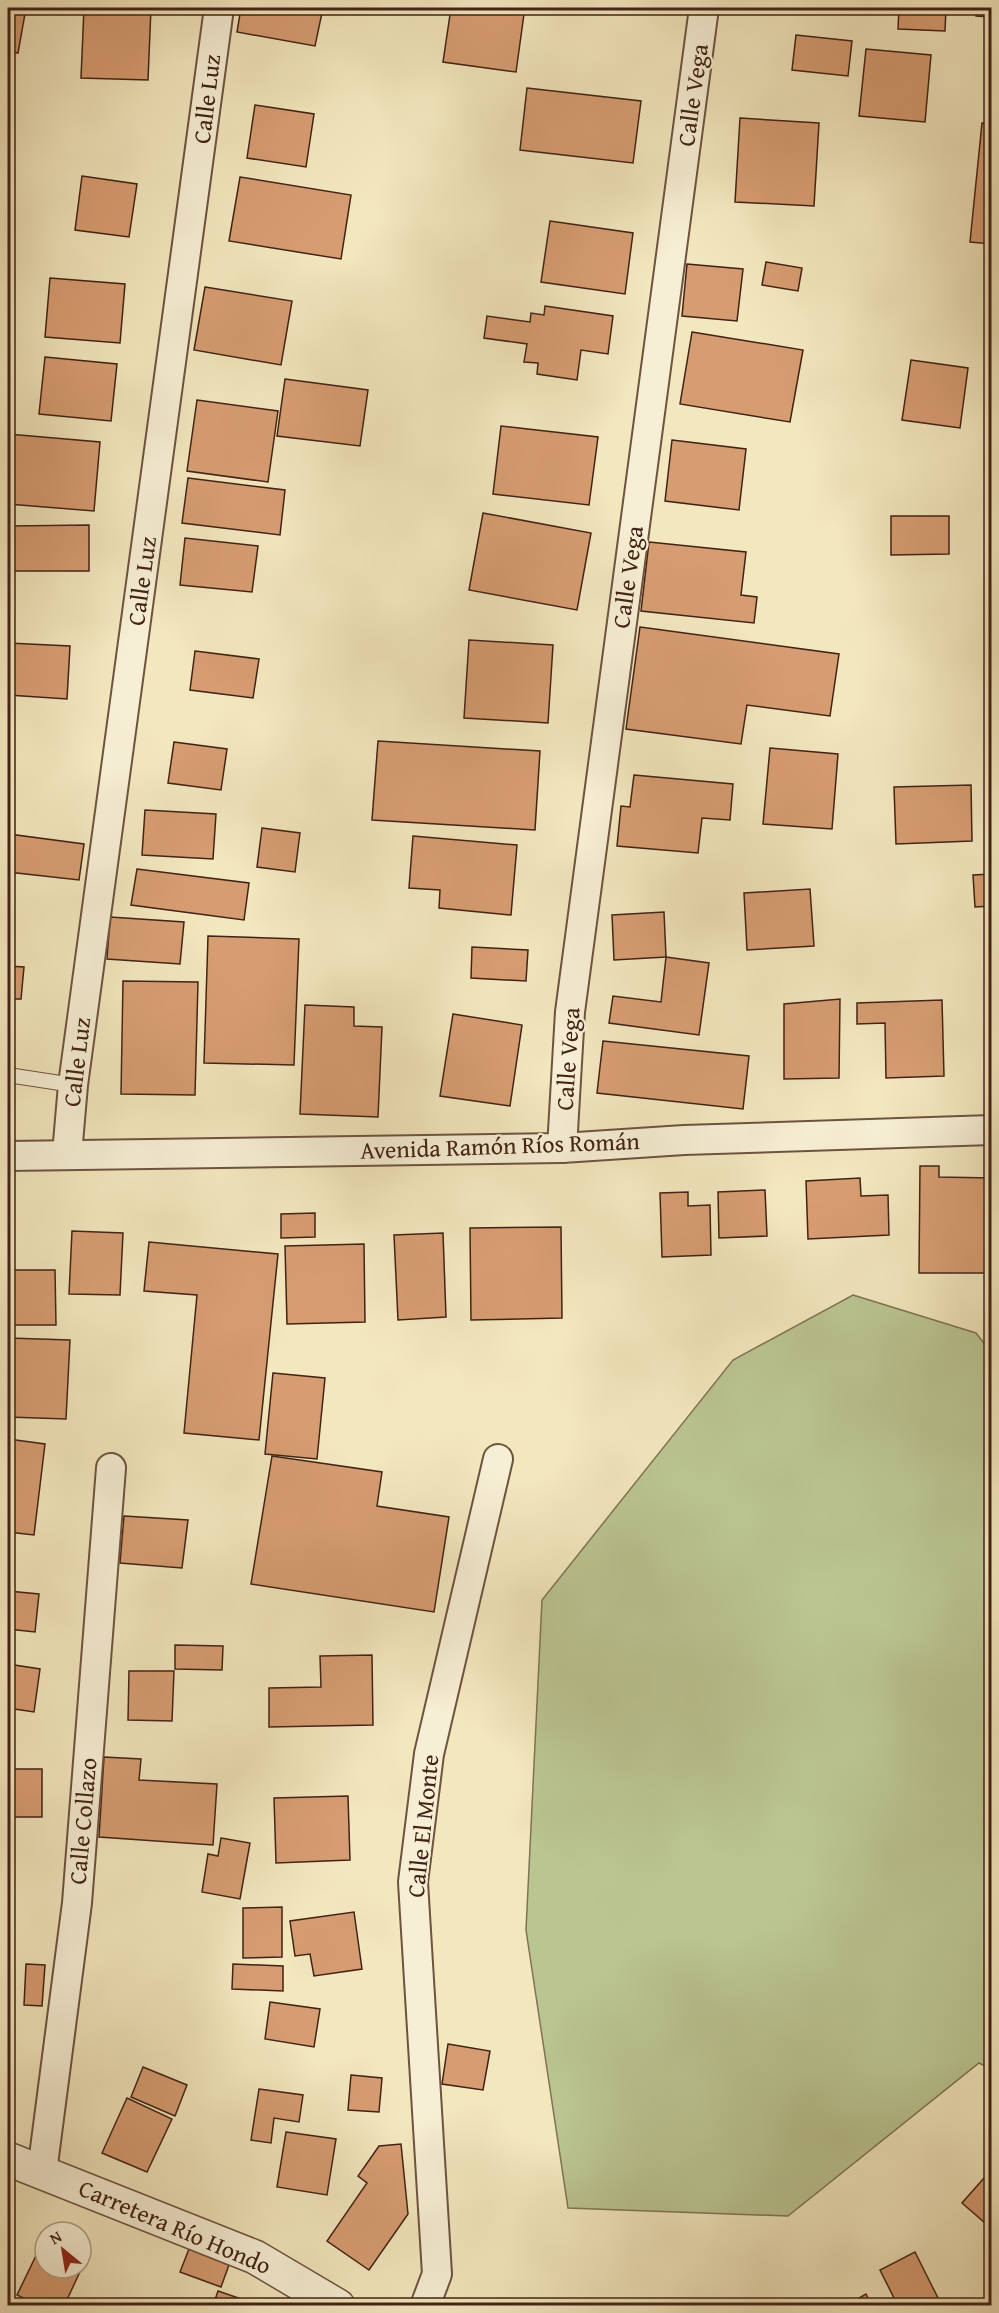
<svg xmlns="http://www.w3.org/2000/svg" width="999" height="2313" viewBox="0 0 999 2313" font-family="'Gentium Book Plus',serif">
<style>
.green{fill:#bac592;stroke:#7e7454;stroke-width:1.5}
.building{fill:#d79d72;stroke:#412216;stroke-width:1.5}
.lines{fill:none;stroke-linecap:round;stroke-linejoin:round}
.service-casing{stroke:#6e5340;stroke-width:16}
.minor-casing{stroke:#6e5340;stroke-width:32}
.tertiary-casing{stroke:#6e5340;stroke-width:36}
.service{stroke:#f7efd5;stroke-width:14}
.minor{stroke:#f7efd5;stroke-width:28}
.tertiary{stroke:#f7efd5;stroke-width:33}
.labels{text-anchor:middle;stroke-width:4.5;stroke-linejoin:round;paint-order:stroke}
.street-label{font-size:24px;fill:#412216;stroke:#f7efd5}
</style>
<rect width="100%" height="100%" fill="#f3e7be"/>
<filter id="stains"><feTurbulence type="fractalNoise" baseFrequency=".00333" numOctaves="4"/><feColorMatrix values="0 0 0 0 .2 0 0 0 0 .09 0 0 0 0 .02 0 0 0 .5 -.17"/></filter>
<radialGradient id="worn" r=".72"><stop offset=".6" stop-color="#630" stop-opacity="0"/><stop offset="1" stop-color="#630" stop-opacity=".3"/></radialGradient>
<path class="green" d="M853,1295l123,38 15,19v717l-12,-6 -191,153 -220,-8 -42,-278 16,-330 191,-240z"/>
<g class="building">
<path d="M8,8h18l-8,45 -10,-2z"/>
<path d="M84,8h67l-3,72 -67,-2z"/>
<path d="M241,8h82l-8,38 -78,-14z"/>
<path d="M451,8h26l47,6 -8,58 -73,-10z"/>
<path d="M899,8h47l-1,23 -47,-2z"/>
<path d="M976,8h16v9l-16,-1z"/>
<path d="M796,35l56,6 -4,35 -56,-6z"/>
<path d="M866,49l65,6 -6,67 -66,-6z"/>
<path d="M527,88l114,13 -8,62 -113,-13z"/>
<path d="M255,105l59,9 -8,53 -59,-9z"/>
<path d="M740,118l79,5 -5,83 -79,-4z"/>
<path d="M982,123l10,1v120l-22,-2z"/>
<path d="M82,176l55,8 -8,53 -54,-7z"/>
<path d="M240,177l111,18 -10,64 -112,-18z"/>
<path d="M550,221l83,12 -8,61 -84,-12z"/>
<path d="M766,262l36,6 -4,23 -36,-6z"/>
<path d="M687,264l56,5 -6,52 -55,-5z"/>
<path d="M50,278l75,6 -5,59 -75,-6z"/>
<path d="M205,287l87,14 -11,64 -87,-15z"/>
<path d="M545,306l68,10 -5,38 -27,-4 -4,30 -40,-6 1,-11 -14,-1 3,-18 -43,-6 3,-22 43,6 1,-9 13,2z"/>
<path d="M692,332l111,18 -13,72 -110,-18z"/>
<path d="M45,357l72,7 -6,57 -72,-7z"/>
<path d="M911,360l57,8 -8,60 -58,-8z"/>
<path d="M285,379l83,11 -8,56 -83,-10z"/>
<path d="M197,400l81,11 -10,71 -81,-11z"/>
<path d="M501,426l97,11 -9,68 -96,-11z"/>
<path d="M8,434l92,8 -6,69 -86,-7z"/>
<path d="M672,440l74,9 -7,61 -74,-9z"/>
<path d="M188,478l97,12 -5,45 -98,-12z"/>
<path d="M483,513l108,20 -14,77 -108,-20z"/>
<path d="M891,516h58v38l-58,1z"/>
<path d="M89,525v46h-78v-45z"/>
<path d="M185,538l73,8 -6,46 -72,-7z"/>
<path d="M649,542l97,10 -5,43 16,2 -3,26 -113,-12z"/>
<path d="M640,627l199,27 -9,62 -83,-11 -6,39 -115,-15z"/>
<path d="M469,640l84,5 -5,78 -84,-5z"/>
<path d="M8,643l62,3 -3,53 -59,-4z"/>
<path d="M195,651l64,8 -6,39 -63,-8z"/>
<path d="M378,741l162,10 -5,79 -163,-10z"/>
<path d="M174,742l53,7 -6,41 -53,-7z"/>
<path d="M770,748l68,6 -6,75 -69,-5z"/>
<path d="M634,775l99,9 -3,36 -28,-2 -4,35 -81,-7 4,-40 9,1z"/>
<path d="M971,785l1,56 -76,3 -2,-57z"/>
<path d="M8,807l5,1 -4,26 75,10 -5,36 -71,-8z"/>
<path d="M145,810l71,4 -3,45 -71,-4z"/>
<path d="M262,828l38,5 -5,39 -38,-5z"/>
<path d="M413,836l104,9 -6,70 -72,-7 1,-18 -31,-2z"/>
<path d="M137,869l112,14 -5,37 -113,-15z"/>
<path d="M992,874v32l-17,1 -2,-32z"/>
<path d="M810,889l4,57 -67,4 -3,-57z"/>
<path d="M664,912l2,45 -52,3 -2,-45z"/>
<path d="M110,917l74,5 -4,42 -73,-5z"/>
<path d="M208,936l91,3 -5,126 -90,-2z"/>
<path d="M472,947l56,3 -2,31 -55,-3z"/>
<path d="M666,957l43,6 -10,72 -90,-12 4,-27 48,6z"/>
<path d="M8,966l16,1 -3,32h-13z"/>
<path d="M123,981l75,1 -3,113 -74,-1z"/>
<path d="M840,999l-1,79 -55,1v-75z"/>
<path d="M942,1000l2,76 -58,2 -1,-55 -28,1v-21z"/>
<path d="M305,1005l49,2v19l28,1 -4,90 -78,-3z"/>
<path d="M453,1014l69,11 -12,81 -70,-10z"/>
<path d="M603,1041l146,15 -6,53 -146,-16z"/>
<path d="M920,1166h19v11l53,1v95h-73z"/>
<path d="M860,1178l1,18 27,-1 1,40 -81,4 -2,-58z"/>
<path d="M765,1190l2,46 -48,2 -1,-46z"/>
<path d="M688,1192v14l22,-1 1,50 -49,2 -2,-64z"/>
<path d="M315,1213v24l-34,1v-24z"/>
<path d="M561,1227l1,91 -91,2 -1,-92z"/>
<path d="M72,1231l51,2 -3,62 -51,-1z"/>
<path d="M443,1233l3,84 -48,3 -4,-85z"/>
<path d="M149,1242l129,12 -19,186 -75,-7 13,-138 -53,-4z"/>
<path d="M364,1244l1,78 -78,2 -2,-78z"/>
<path d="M10,1254l2,44 -4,1v-44z"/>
<path d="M11,1270h44l1,55h-48v-26l4,-1z"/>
<path d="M8,1338l62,2 -4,79 -58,-2z"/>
<path d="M273,1373l52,5 -8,81 -52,-5z"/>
<path d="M8,1439l37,5 -11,91 -26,-3z"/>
<path d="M272,1456l110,16 -5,34 72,11 -15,95 -183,-28z"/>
<path d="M124,1516l64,4 -6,48 -62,-5z"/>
<path d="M8,1591l31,3 -4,38 -27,-3z"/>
<path d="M175,1645l48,1 -1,24 -47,-1z"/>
<path d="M372,1655l1,70 -104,2v-39l52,-1 -1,-31z"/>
<path d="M8,1664l32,5 -6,43 -26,-4z"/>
<path d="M129,1671h45l-2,50 -44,-1z"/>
<path d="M104,1757l37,2 -2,21 78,4 -4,61 -114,-8z"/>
<rect x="8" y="1769" width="34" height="48"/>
<path d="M348,1796l2,64 -74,3 -2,-65z"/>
<path d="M221,1838l29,5 -10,56 -38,-7 6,-38 10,2z"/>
<path d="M282,1907v50l-39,1v-50z"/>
<path d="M354,1912l8,57 -48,7 -4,-22 -15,2 -5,-35z"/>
<path d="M26,1964l19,1 -3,41 -18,-1z"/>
<path d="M233,1964l50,2v25l-51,-2z"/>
<path d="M270,2002l50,7 -6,38 -49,-8z"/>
<path d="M448,2044l42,7 -7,39 -41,-6z"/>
<path d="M143,2067l44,18 -12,31 -44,-19z"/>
<path d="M351,2075l31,3 -3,34 -31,-2z"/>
<path d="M259,2089l44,6 -4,27 -25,-4 -3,25 -20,-3z"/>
<path d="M127,2098l45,21 -25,53 -45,-19z"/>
<path d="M286,2132l50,7 -9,56 -50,-8z"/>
<path d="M401,2144l7,70 -39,56 -42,-29 40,-58 -9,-7 21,-30z"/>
<path d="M992,2169v60l-30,-26z"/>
<path d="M44,2239l1,29h36v-12l5,3 -22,47h-24l-23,-11z"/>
<path d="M189,2249l40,16 -8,22 -41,-15z"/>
<path d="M915,2252l23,46 -15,8h-25l-18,-36z"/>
<path d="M218,2291l41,14v1h-46z"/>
<path d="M866,2294l6,12h-27z"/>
</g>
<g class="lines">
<g class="service-casing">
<path id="service" d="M8,1075l65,10"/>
</g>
<g class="minor-casing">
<g id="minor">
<path d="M562,1148l8,-136 134,-1004"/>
<path d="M67,1154l6,-69 146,-1077"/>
<path d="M8,1156l554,-8 122,-8 308,-10"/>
<path d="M42,2172l35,-269 34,-435"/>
<path d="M425,2306l12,-32 -24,-392 16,-128 69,-295"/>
</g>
</g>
<g class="tertiary-casing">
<path id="tertiary" d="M8,2159l247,98 83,49"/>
</g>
<use href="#service" class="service"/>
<use href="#minor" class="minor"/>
<use href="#tertiary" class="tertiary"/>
</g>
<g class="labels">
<g class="street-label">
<text transform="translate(693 95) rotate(-82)" y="8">Calle Vega</text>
<text transform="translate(207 99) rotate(-83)" y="8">Calle Luz</text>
<text transform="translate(628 577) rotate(-82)" y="8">Calle Vega</text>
<text transform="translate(142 581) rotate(-82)" y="8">Calle Luz</text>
<text transform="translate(568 1059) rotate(-86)" y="8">Calle Vega</text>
<text transform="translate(77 1062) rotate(-83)" y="8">Calle Luz</text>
<text transform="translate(500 1146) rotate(-2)" y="8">Avenida Ramón Ríos Román</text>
<text transform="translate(83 1821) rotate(-85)" y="8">Calle Collazo</text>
<text transform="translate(423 1826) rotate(-84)" y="8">Calle El Monte</text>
<text transform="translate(175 2227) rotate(23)" y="8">Carretera Río Hondo</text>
</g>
</g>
<rect width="999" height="2313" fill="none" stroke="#f3e7be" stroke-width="30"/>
<rect x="9" y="9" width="981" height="2295" fill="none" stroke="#412216" stroke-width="3"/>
<rect x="15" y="15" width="969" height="2283" fill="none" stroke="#412216" stroke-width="1.5"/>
<g transform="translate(63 2250) rotate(330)"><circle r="28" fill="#f7efd5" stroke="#ae9d89" stroke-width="1.5"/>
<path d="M0-4.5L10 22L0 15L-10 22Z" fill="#8f2418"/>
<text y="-9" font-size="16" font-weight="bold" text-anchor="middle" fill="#412216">N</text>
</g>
<rect width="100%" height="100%" filter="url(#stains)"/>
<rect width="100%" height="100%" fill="url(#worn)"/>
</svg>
